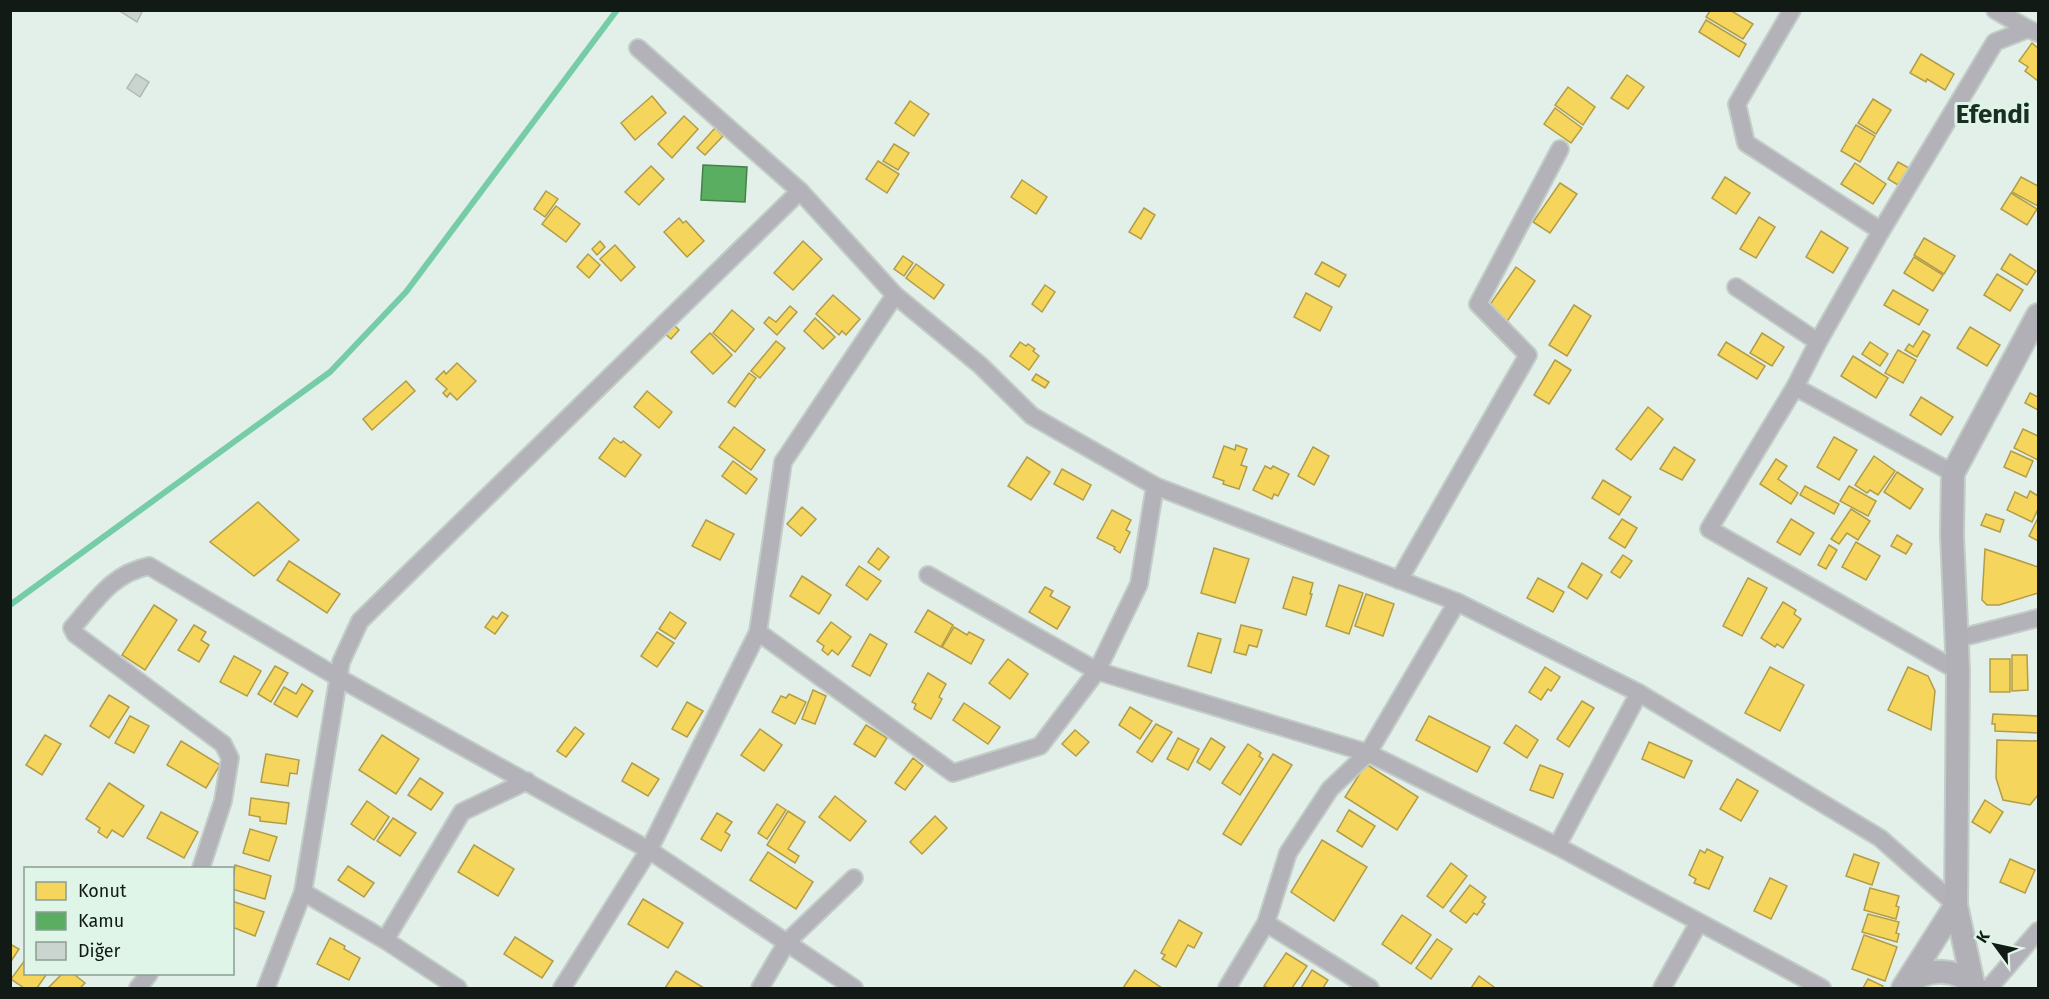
<svg xmlns="http://www.w3.org/2000/svg" width="2049" height="999" viewBox="0 0 2049 999" font-family="'Fira Sans',sans-serif">
<style>
.homes{fill:#f6d55c;stroke:#b29d47;stroke-width:1.5}
.public{fill:#5aae61;stroke:#44824a;stroke-width:1.5}
.lines{fill:none;stroke-linecap:round;stroke-linejoin:round}
.stream{stroke:#76cca6;stroke-width:6}
.building{fill:#cad5cf;stroke:#b0bab4;stroke-width:1.5}
.street-casing{stroke:#c2cdc7;stroke-width:20}
.secondary-casing{stroke:#c2cdc7;stroke-width:26}
.street{stroke:#b4b2b9;stroke-width:16}
.secondary{stroke:#b2b0b7;stroke-width:22}
.labels{text-anchor:middle;stroke-width:6;stroke-linejoin:round;paint-order:stroke}
.district-label{font-size:26px;font-weight:bold;fill:#1b2e24;stroke:#def5e8}
</style>
<rect width="100%" height="100%" fill="#e3f0e9"/>
<g class="homes">
<path d="M1713,10h17l23,14 -10,15 -37,-22 4,-6z"/>
<path d="M1706,20l40,24 -7,13 -40,-25z"/>
<path d="M2032,43l6,5v33l-13,-10 3,-4 -9,-6z"/>
<path d="M1921,54l33,20 -9,16 -18,-11 -1,3 -16,-9z"/>
<path d="M1627,75l17,12 -16,22 -17,-11z"/>
<path d="M1568,87l27,20 -12,18 -28,-20z"/>
<path d="M652,96l14,17 -31,27 -14,-17z"/>
<path d="M1873,99l18,11 -15,24 -18,-11z"/>
<path d="M910,101l19,13 -15,22 -19,-13z"/>
<path d="M1555,108l27,20 -11,15 -27,-19z"/>
<path d="M684,116l14,13 -26,29 -14,-14z"/>
<path d="M1856,125l19,11 -15,26 -19,-11z"/>
<path d="M715,128l8,8 -18,19 -8,-7z"/>
<path d="M894,144l15,9 -11,17 -15,-9z"/>
<path d="M878,161l21,13 -12,19 -21,-14z"/>
<path d="M1898,162l11,6 -11,17 -10,-6z"/>
<path d="M1855,163l31,21 -13,20 -32,-20z"/>
<path d="M651,166l13,13 -25,26 -14,-13z"/>
<path d="M1725,177l25,16 -14,21 -24,-16z"/>
<path d="M2021,177l17,9v20l-26,-14z"/>
<path d="M1022,180l25,17 -11,17 -25,-17z"/>
<path d="M1560,183l17,11 -27,39 -17,-11z"/>
<path d="M546,191l12,8 -13,18 -11,-8z"/>
<path d="M2011,193l26,16 -10,16 -26,-16z"/>
<path d="M556,206l24,18 -14,18 -24,-18z"/>
<path d="M1144,208l11,7 -14,24 -12,-7z"/>
<path d="M1759,217l16,10 -19,31 -16,-9z"/>
<path d="M679,218l4,5 3,-2 18,20 -17,16 -23,-25z"/>
<path d="M1821,231l27,17 -15,25 -27,-16z"/>
<path d="M1924,238l31,18 -11,18 -30,-19z"/>
<path d="M600,241l5,6 -8,8 -5,-6z"/>
<path d="M803,241l19,18 -29,31 -19,-17z"/>
<path d="M615,245l20,22 -14,14 -21,-22z"/>
<path d="M588,254l12,11 -11,13 -12,-11z"/>
<path d="M2010,254l26,17 -9,14 -26,-16z"/>
<path d="M903,256l10,7 -9,13 -10,-7z"/>
<path d="M1914,257l29,18 -10,16 -29,-18z"/>
<path d="M1322,262l24,13 -7,12 -24,-13z"/>
<path d="M916,264l28,21 -10,14 -28,-21z"/>
<path d="M1516,267l19,14 -29,42 -19,-14z"/>
<path d="M1997,274l26,16 -13,21 -26,-16z"/>
<path d="M1045,285l10,7 -13,20 -10,-8z"/>
<path d="M1893,290l35,20 -9,15 -35,-20z"/>
<path d="M1306,293l26,14 -12,24 -26,-14z"/>
<path d="M833,295l27,24 -14,16 -4,-4 -3,4 -23,-21z"/>
<path d="M1574,305l17,11 -24,40 -18,-11z"/>
<path d="M790,306l7,6 -20,23 -13,-12 5,-6 7,5z"/>
<path d="M732,310l22,19 -19,23 -22,-19z"/>
<path d="M815,318l20,19 -12,12 -19,-18z"/>
<path d="M672,323l7,7 -8,9 -7,-6z"/>
<path d="M1970,327l30,18 -13,21 -30,-18z"/>
<path d="M1923,331l7,4 -13,22 -12,-7 4,-6 4,3z"/>
<path d="M710,333l22,22 -19,19 -22,-22z"/>
<path d="M1762,333l22,14 -12,19 -22,-13z"/>
<path d="M776,341l9,7 -25,30 -9,-7z"/>
<path d="M1020,342l6,4 2,-2 7,5 -2,2 6,5 -10,14 -19,-14z"/>
<path d="M1726,342l39,24 -8,13 -39,-24z"/>
<path d="M1870,342l18,12 -8,12 -18,-12z"/>
<path d="M1898,350l18,10 -13,23 -18,-10z"/>
<path d="M1853,356l35,22 -12,20 -35,-22z"/>
<path d="M1555,360l16,10 -22,34 -15,-9z"/>
<path d="M457,363l19,18 -19,19 -7,-7 -3,4 -4,-4 4,-4 -11,-10 8,-8 2,3z"/>
<path d="M749,373l7,5 -21,29 -7,-5z"/>
<path d="M1036,374l13,8 -4,6 -13,-8z"/>
<path d="M406,381l9,10 -43,39 -9,-11z"/>
<path d="M647,391l25,21 -13,16 -25,-21z"/>
<path d="M2030,393l8,4v13l-13,-7z"/>
<path d="M1921,397l32,20 -12,18 -31,-20z"/>
<path d="M1648,407l15,12 -32,41 -15,-11z"/>
<path d="M734,427l31,23 -14,20 -32,-23z"/>
<path d="M2023,429l15,7v24l-24,-12z"/>
<path d="M1834,437l23,13 -18,30 -22,-13z"/>
<path d="M614,438l7,5 2,-2 18,14 -16,22 -26,-19z"/>
<path d="M1236,445l11,4 -6,16 6,2 -8,22 -16,-5 1,-3 -11,-4 11,-31 11,4z"/>
<path d="M1313,447l16,9 -15,29 -16,-9z"/>
<path d="M1674,447l21,13 -13,20 -22,-11z"/>
<path d="M2011,451l22,10 -7,16 -22,-10z"/>
<path d="M1874,456l21,15 -17,24 -8,-5 -3,3 -12,-8z"/>
<path d="M1027,457l23,15 -19,28 -23,-14z"/>
<path d="M1776,459l11,7 -9,13 20,14 -7,11 -31,-20z"/>
<path d="M733,461l24,18 -11,15 -24,-18z"/>
<path d="M1265,466l6,3 2,-3 16,8 -11,22 -4,-2 -2,5 -19,-9z"/>
<path d="M1062,469l29,16 -8,15 -29,-16z"/>
<path d="M1897,472l26,17 -13,20 -26,-17z"/>
<path d="M1603,480l28,17 -12,18 -27,-17z"/>
<path d="M1805,486l34,18 -5,10 -34,-19z"/>
<path d="M1849,486l27,15 -8,15 -28,-15z"/>
<path d="M2030,491l8,5v13l-6,13 -25,-12 8,-18 12,6z"/>
<path d="M258,502l41,38 -45,36 -44,-34z"/>
<path d="M802,507l14,12 -15,17 -14,-12z"/>
<path d="M1851,509l19,12 -12,19 -11,-7 -8,11 -8,-5z"/>
<path d="M1112,510l19,10 -5,10 4,2 -10,21 -6,-4 1,-2 -18,-9z"/>
<path d="M1986,514l18,6 -4,12 -19,-7z"/>
<path d="M2038,518v23l-9,-5z"/>
<path d="M1622,519l15,9 -12,20 -16,-10z"/>
<path d="M1791,519l23,14 -14,22 -23,-13z"/>
<path d="M706,520l28,14 -14,26 -28,-14z"/>
<path d="M1897,535l15,9 -6,10 -15,-8z"/>
<path d="M1856,542l24,14 -14,24 -24,-13z"/>
<path d="M1829,545l8,5 -11,19 -8,-4z"/>
<path d="M878,548l11,9 -10,13 -11,-8z"/>
<path d="M1214,548l35,11 -14,44 -34,-10z"/>
<path d="M1985,549l53,18v26l-39,12h-12l-5,-5z"/>
<path d="M1623,555l9,6 -12,17 -9,-6z"/>
<path d="M289,561l51,33 -13,19 -50,-33z"/>
<path d="M1582,563l20,12 -15,24 -19,-12z"/>
<path d="M859,566l22,15 -14,19 -21,-15z"/>
<path d="M802,576l29,19 -12,19 -29,-18z"/>
<path d="M1293,577l20,6 -3,11h2l-6,21 -23,-7z"/>
<path d="M1538,578l26,14 -11,20 -26,-14z"/>
<path d="M1748,578l19,10 -25,48 -19,-10z"/>
<path d="M1339,585l24,8 -14,41 -23,-8z"/>
<path d="M1045,587l8,4 -3,5 20,11 -13,22 -28,-17z"/>
<path d="M1366,594l28,10 -11,32 -28,-10z"/>
<path d="M1783,602l13,8 -2,4 7,5 -18,29 -6,-4 -2,3 -14,-9z"/>
<path d="M154,605l23,15 -32,50 -23,-15z"/>
<path d="M928,610l25,15 -12,22 -26,-15z"/>
<path d="M502,612l6,4 -13,18 -10,-7 8,-11 4,3z"/>
<path d="M670,612l16,11 -11,16 -16,-10z"/>
<path d="M831,622l20,15 -13,18 -6,-5 -4,5 -6,-5 2,-4 -7,-5z"/>
<path d="M194,625l12,7 -5,8 8,5 -10,17 -21,-12z"/>
<path d="M1241,625l21,5 -5,17 -8,-2 -3,10 -12,-3z"/>
<path d="M954,627l13,8 2,-3 15,8 -13,24 -29,-17z"/>
<path d="M657,632l17,11 -17,24 -16,-11z"/>
<path d="M1198,633l23,6 -10,34 -23,-7z"/>
<path d="M870,634l17,10 -17,32 -18,-10z"/>
<path d="M2012,655h15l1,35 -16,1z"/>
<path d="M234,656l27,15 -14,25 -27,-14z"/>
<path d="M1008,659l20,15 -18,25 -21,-16z"/>
<rect x="1990" y="659" width="20" height="33"/>
<path d="M275,666l13,7 -17,29 -13,-8z"/>
<path d="M1545,667l15,10 -9,14 -3,-2 -7,11 -12,-8z"/>
<path d="M1770,667l34,18 -24,46 -35,-18z"/>
<path d="M1908,667l20,9 7,15 -4,39 -43,-20z"/>
<path d="M928,673l18,11 -7,13 3,2 -11,20 -17,-10 2,-5 -4,-2z"/>
<path d="M302,684l11,7 -16,26 -23,-13 10,-17 12,7z"/>
<path d="M813,690l13,6 -11,28 -13,-5z"/>
<path d="M789,694l17,8 -11,22 -23,-12 9,-16 5,2z"/>
<path d="M109,695l20,12 -20,31 -19,-12z"/>
<path d="M1582,701l12,7 -25,39 -12,-8z"/>
<path d="M687,702l16,9 -16,26 -15,-8z"/>
<path d="M964,703l36,24 -12,17 -35,-24z"/>
<path d="M1130,707l22,14 -12,18 -21,-14z"/>
<path d="M1993,714l45,2v17l-43,-2v-7h-3z"/>
<path d="M130,716l19,10 -15,27 -19,-10z"/>
<path d="M1429,716l61,31 -13,25 -61,-32z"/>
<path d="M1156,724l16,8 -20,30 -15,-10z"/>
<path d="M866,725l21,13 -12,19 -21,-13z"/>
<path d="M1516,725l22,15 -11,18 -23,-15z"/>
<path d="M575,727l9,7 -18,23 -9,-6z"/>
<path d="M760,729l22,16 -18,26 -23,-16z"/>
<path d="M1075,730l14,12 -13,14 -14,-12z"/>
<path d="M45,735l16,9 -19,31 -16,-10z"/>
<path d="M382,735l37,24 -23,35 -37,-24z"/>
<path d="M1178,738l21,11 -11,21 -21,-11z"/>
<path d="M1211,738l14,9 -15,23 -13,-8z"/>
<path d="M1997,740l41,1v54l-8,10 -27,-5 -7,-22z"/>
<path d="M181,741l39,24 -14,23 -39,-23z"/>
<path d="M1649,742l43,19 -8,17 -42,-19z"/>
<path d="M1248,744l13,9 -2,3 4,3 -23,36 -18,-12z"/>
<path d="M266,754l33,6 -2,14 -7,-1 -2,13 -27,-4z"/>
<path d="M1273,754l19,11 -51,80 -18,-11z"/>
<path d="M913,758l10,8 -18,24 -10,-7z"/>
<path d="M632,763l27,16 -11,17 -26,-15z"/>
<path d="M1366,764l52,33 -21,33 -52,-33z"/>
<path d="M1540,765l23,9 -10,24 -23,-8z"/>
<path d="M420,778l23,15 -12,17 -23,-15z"/>
<path d="M1737,779l21,12 -17,30 -21,-12z"/>
<path d="M109,783l35,23 -21,31 -11,-7 -5,8 -9,-6 2,-4 -14,-9z"/>
<path d="M835,796l31,25 -16,20 -31,-24z"/>
<path d="M251,798l38,5 -3,21 -26,-3v-4l-11,-2z"/>
<path d="M1985,800l18,12 -13,21 -18,-11z"/>
<path d="M367,801l22,16 -15,23 -23,-16z"/>
<path d="M777,804l9,6 -19,29 -9,-6z"/>
<path d="M1349,810l26,16 -13,21 -25,-16z"/>
<path d="M788,811l17,11 -17,27 11,7 -4,7 -28,-18z"/>
<path d="M161,812l37,20 -14,26 -37,-20z"/>
<path d="M717,813l15,9 -7,10 5,3 -9,16 -20,-12z"/>
<path d="M935,816l12,12 -25,26 -12,-12z"/>
<path d="M393,818l23,15 -16,23 -23,-15z"/>
<path d="M250,829l27,8 -8,24 -26,-8z"/>
<path d="M1322,840l45,27 -33,54 -43,-29z"/>
<path d="M474,845l40,24 -16,27 -40,-24z"/>
<path d="M1707,849l16,8 -14,32 -15,-6 2,-4 -7,-4 11,-25 5,3z"/>
<path d="M768,852l45,30 -17,27 -46,-29z"/>
<path d="M1854,854l25,9 -7,22 -26,-9z"/>
<path d="M2010,859l25,11 -10,23 -25,-11z"/>
<path d="M1451,863l16,13 -24,32 -16,-12z"/>
<path d="M235,865l36,11 -6,23 -33,-10z"/>
<path d="M348,866l26,17 -10,14 -26,-17z"/>
<path d="M1770,878l17,8 -16,33 -17,-8z"/>
<path d="M1470,885l16,12 -4,5 3,2 -8,11 -3,-2 -8,10 -16,-12z"/>
<path d="M1870,888l29,8 -3,10 3,1 -3,12 -32,-9z"/>
<path d="M643,899l40,24 -15,25 -40,-24z"/>
<path d="M232,901l32,11 -9,24 -23,-9z"/>
<path d="M1868,914l31,8 -3,11 3,1 -2,8 -35,-10z"/>
<path d="M1402,915l29,20 -20,29 -29,-20z"/>
<path d="M1179,920l23,13 -8,15 -6,-3 -12,22 -14,-8 3,-4 -4,-2z"/>
<path d="M1864,935l33,12 -12,34 -33,-12z"/>
<path d="M515,937l38,24 -11,17 -38,-24z"/>
<path d="M330,938l15,8 -1,3 16,9 -11,22 -32,-16z"/>
<path d="M1437,939l15,10 -21,30 -15,-11z"/>
<path d="M10,944l9,5 -9,14z"/>
<path d="M1286,953l21,13 -15,22h-24l-4,-2z"/>
<path d="M25,960l1,14h18l2,1 -9,13h-13l-13,-9z"/>
<path d="M1135,970l27,18h-39z"/>
<path d="M1312,970l16,10 -5,8h-22z"/>
<path d="M676,971l28,17h-39z"/>
<path d="M62,974h14l-1,1 10,8 -5,5h-32z"/>
<path d="M1479,976l15,11 -1,1h-22z"/>
<path d="M1868,979l15,7 -1,2h-19z"/>
</g>
<path class="public" d="M703,165l44,2 -2,35 -44,-2z"/>
<g class="lines">
<path class="stream" d="M10,605l320,-233 76,-80 211,-282"/>
</g>
<g class="building">
<path d="M118,10h25l-6,12z"/>
<path d="M136,74l13,8 -9,15 -13,-9z"/>
</g>
<g class="lines">
<g class="street-casing">
<g id="street">
<path d="M1792,10l-55,94 9,39 135,88"/>
<path d="M1995,10l33,19"/>
<path d="M638,48l162,143 95,104 85,70 52,51 123,70 302,116 182,91 241,145 76,67"/>
<path d="M1736,287l82,55"/>
<path d="M1795,387l158,86"/>
<path d="M928,575l169,96 271,82 189,93 265,142"/>
<path d="M1399,580l129,-225 -50,-51 82,-155"/>
<path d="M758,632l195,141 87,-27 57,-75 42,-87 16,-98"/>
<path d="M1956,639l82,-21"/>
<path d="M1958,671l-249,-142 86,-142 23,-45 63,-111 114,-189 33,-13 10,4"/>
<path d="M1557,846l82,-153"/>
<path d="M201,868l22,-67 7,-43 -7,-14 -148,-110 -3,-6c24,-27 39,-54 77,-62l190,112 310,172 205,138"/>
<path d="M303,892l82,48 73,48"/>
<path d="M1266,923l104,65"/>
<path d="M385,940l77,-128 65,-31"/>
<path d="M138,988l11,-14"/>
<path d="M266,988l37,-96 38,-230 19,-41 440,-430"/>
<path d="M562,988l87,-138 109,-218 25,-170 112,-167"/>
<path d="M760,988l27,-46 67,-64"/>
<path d="M1227,988l39,-65 22,-70 42,-64 38,-36 89,-151"/>
<path d="M1662,988l36,-64"/>
<path d="M1989,988l49,-57"/>
</g>
</g>
<g class="secondary-casing">
<g id="secondary">
<path d="M1973,984l-17,-79 2,-234 -6,-136 1,-62 85,-158"/>
<path d="M1907,985c20,-18 51,-18 69,3"/>
<path d="M1903,988l53,-83"/>
</g>
</g>
<use href="#street" class="street"/>
<use href="#secondary" class="secondary"/>
</g>
<g class="labels">
<g class="district-label">
<text x="1993" y="123">Efendi</text>
</g>
</g>
<rect width="2049" height="999" fill="none" stroke="#121a16" stroke-width="24"/>
<rect x="24" y="867" width="210" height="108" fill="#def5e8" stroke="#8c9d94" stroke-width="1.5"/>
<rect x="36" y="882" width="30" height="18" fill="#f6d55c" stroke="#8c9d94" stroke-width="1.5"/>
<text x="78" y="897" font-size="18" fill="#121a16">Konut</text>
<rect x="36" y="912" width="30" height="18" fill="#5aae61" stroke="#8c9d94" stroke-width="1.5"/>
<text x="78" y="927" font-size="18" fill="#121a16">Kamu</text>
<rect x="36" y="942" width="30" height="18" fill="#cad5cf" stroke="#8c9d94" stroke-width="1.5"/>
<text x="78" y="957" font-size="18" fill="#121a16">Diğer</text>
<g transform="translate(1995 945) rotate(303)" stroke="#def5e8" stroke-width="4.5" paint-order="stroke">
<path d="M0-4.5L10 22L0 15L-10 22Z" fill="#121a16"/>
<text y="-9" font-size="16" font-weight="bold" text-anchor="middle" fill="#121a16">K</text>
</g>
</svg>
